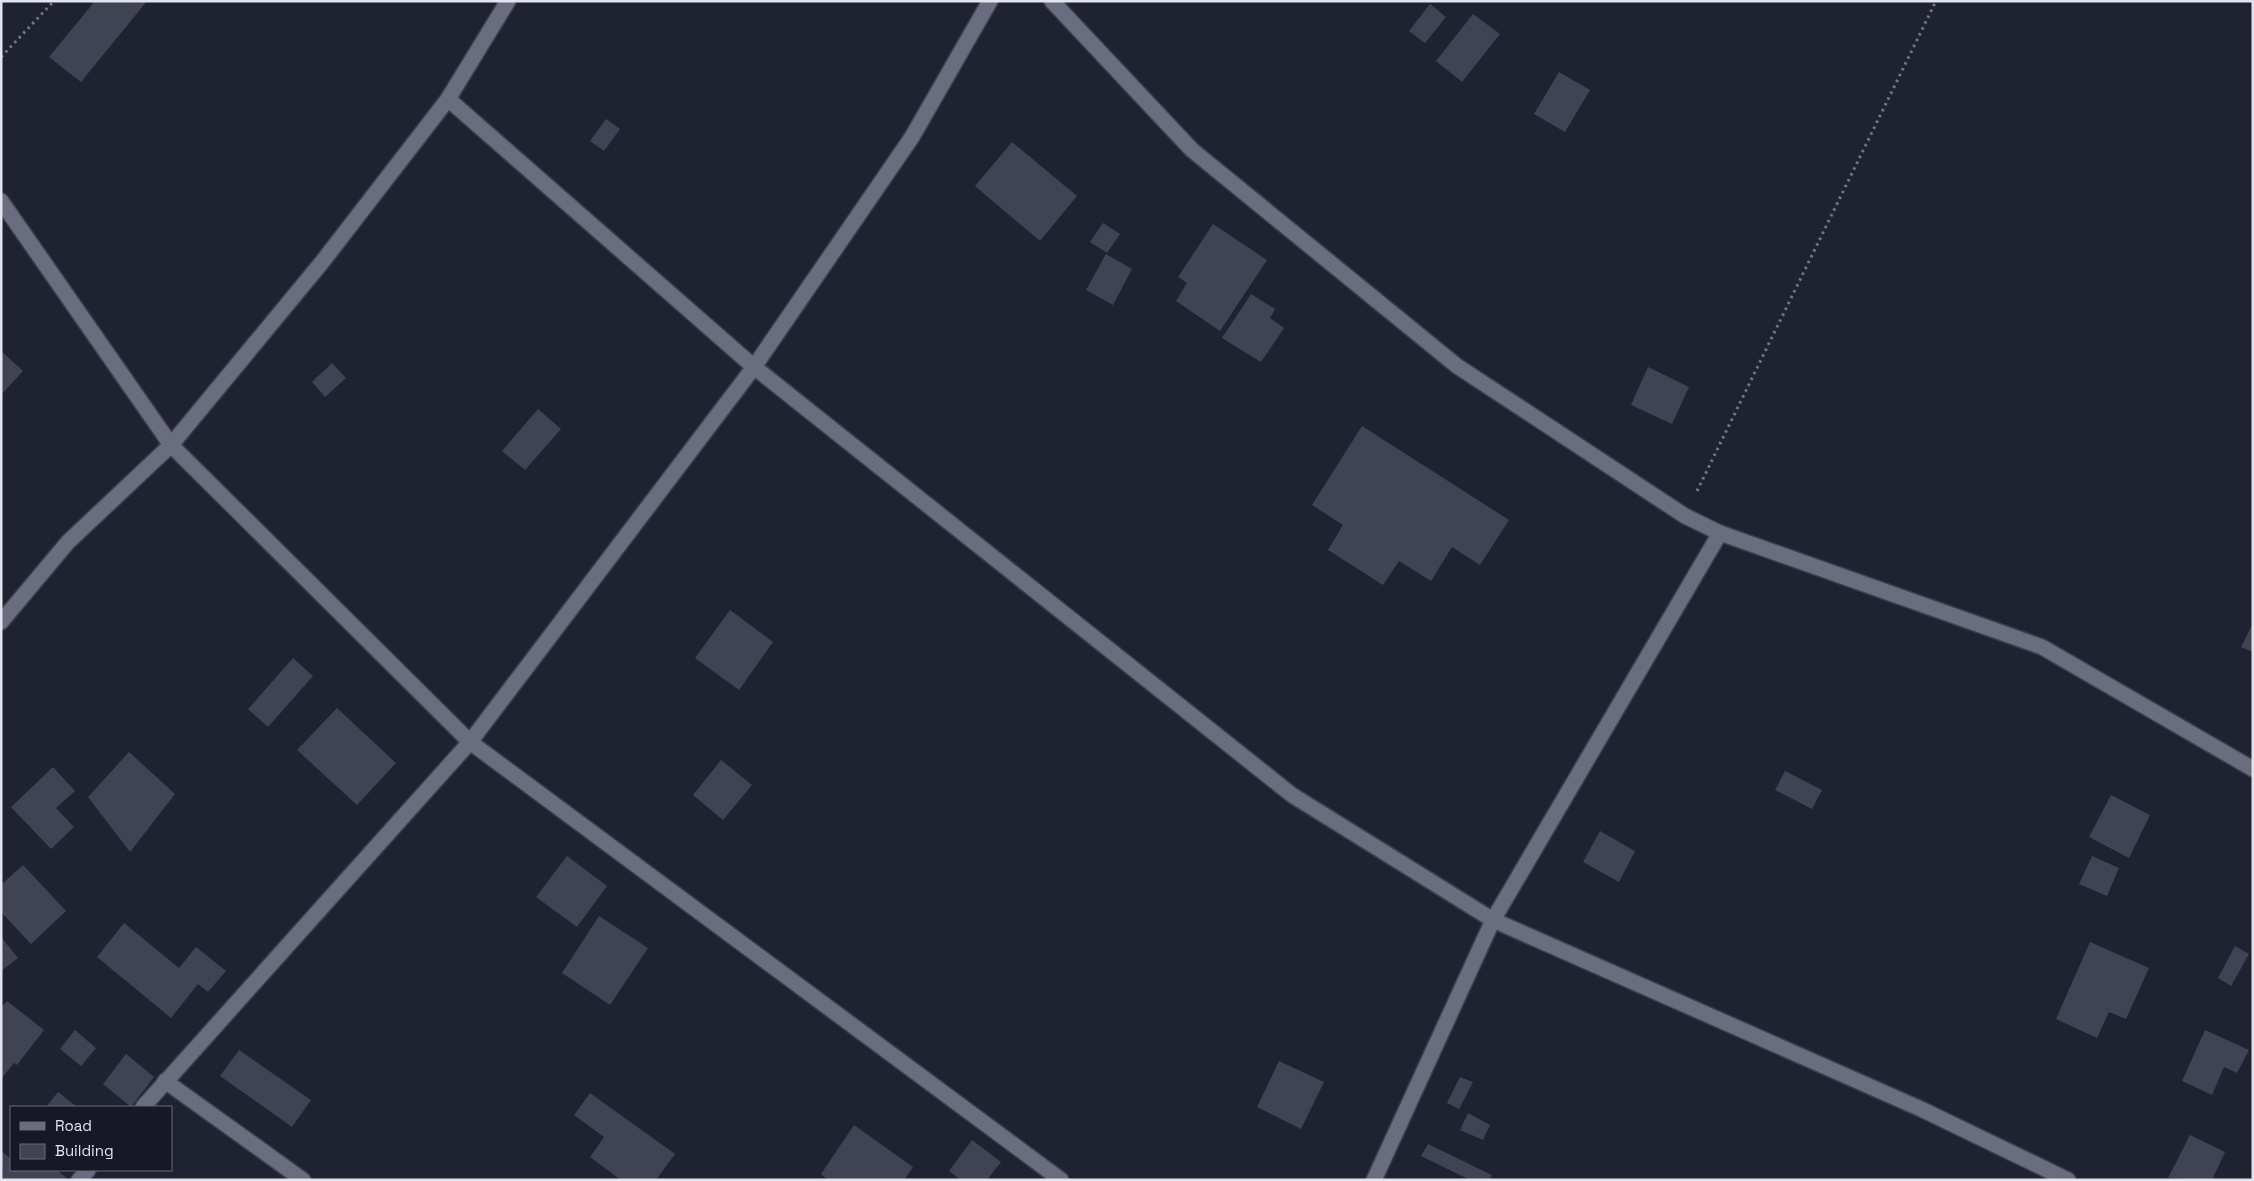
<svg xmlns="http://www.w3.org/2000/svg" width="2254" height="1181" viewBox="0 0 2254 1181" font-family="'Space Grotesk',sans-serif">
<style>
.building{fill:#404353}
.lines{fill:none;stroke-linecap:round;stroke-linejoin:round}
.lane-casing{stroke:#3d3f4b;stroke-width:18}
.street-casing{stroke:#3d3f4b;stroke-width:18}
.path{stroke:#737682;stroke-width:3;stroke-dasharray:2.5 4;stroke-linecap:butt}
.lane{stroke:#6a6d7f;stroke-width:15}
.street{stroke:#6a6d7f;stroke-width:15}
</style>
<rect width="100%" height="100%" fill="#1f2230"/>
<g class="building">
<path d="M95,1h52l-66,81 -32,-25z"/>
<path d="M1430,4l16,13 -21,26 -16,-12z"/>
<path d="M1473,14l27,20 -38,48 -26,-21z"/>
<path d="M1559,72l31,18 -25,42 -31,-18z"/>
<path d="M606,119l14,10 -16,22 -14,-10z"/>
<path d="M1012,142l65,54 -37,45 -65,-55z"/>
<path d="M1103,223l17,11 -13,19 -17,-11z"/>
<path d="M1213,224l54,36 -47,71 -44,-30 11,-18 -9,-6z"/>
<path d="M1106,254l26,15 -19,36 -27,-15z"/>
<path d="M1251,294l24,15 -5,9 14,10 -23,34 -39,-24z"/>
<path d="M1,351l22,20 -22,24z"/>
<path d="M332,363l14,15 -21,19 -13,-15z"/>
<path d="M1648,367l41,20 -17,37 -41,-19z"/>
<path d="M538,409l23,20 -36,41 -23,-19z"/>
<path d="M1362,426l147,94 -29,45 -28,-18 -21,34 -32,-20 -16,24 -55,-35 15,-25 -31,-20z"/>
<path d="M730,610l43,32 -34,48 -44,-32z"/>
<path d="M2253,623v29l-12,-5z"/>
<path d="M293,658l20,18 -45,51 -20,-18z"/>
<path d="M337,708l59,55 -39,42 -60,-55z"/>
<path d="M129,752l46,42 -45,58 -42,-55z"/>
<path d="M721,760l31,25 -29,35 -30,-25z"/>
<path d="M53,767l22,24 -19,17 18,19 -23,22 -40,-42z"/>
<path d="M1785,771l37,19 -10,19 -37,-19z"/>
<path d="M2111,795l39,20 -21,43 -40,-21z"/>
<path d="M1600,831l35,20 -16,31 -36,-20z"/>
<path d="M567,856l40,30 -30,41 -41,-30z"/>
<path d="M2092,856l27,12 -12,28 -28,-12z"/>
<path d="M23,865l43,46 -35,33 -30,-32v-27z"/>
<path d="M599,916l49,32 -38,57 -48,-32z"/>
<path d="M124,923l55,45 17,-21 30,24 -18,21 -10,-8 -27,34 -74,-61z"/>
<path d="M1,937l17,21 -17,13z"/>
<path d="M2090,942l59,26 -23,51 -17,-7 -12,26 -41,-19z"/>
<path d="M2235,946l14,8 -18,32 -13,-8z"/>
<path d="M7,1001l37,29 -27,35 -3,-2 -13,16v-71z"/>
<path d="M75,1030l21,18 -15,18 -21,-17z"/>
<path d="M2205,1030l44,20 -12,23 -13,-6 -12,28 -30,-14z"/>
<path d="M239,1050l72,50 -19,27 -72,-51z"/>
<path d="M126,1054l28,23 -23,30 -28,-23z"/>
<path d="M1279,1061l45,21 -23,47 -44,-22z"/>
<path d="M1460,1077l13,5 -14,27 -12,-6z"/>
<path d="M58,1092l19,15h-31z"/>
<path d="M590,1093l85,61 -19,26h-35l-31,-23 14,-20 -30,-22z"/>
<path d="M1468,1113l22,12 -7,15 -23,-10z"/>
<path d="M854,1125l59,42 -9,13h-76l-7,-6z"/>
<path d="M2190,1135l35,17 -13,28 -44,-2z"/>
<path d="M972,1140l29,22 -14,18h-26l-12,-9z"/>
<path d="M1428,1144l64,31 -2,5h-25l1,-2 -45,-22z"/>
<path d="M1,1151l10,8v11h46l12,10h-66z"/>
</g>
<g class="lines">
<g class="lane-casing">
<path id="lane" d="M165,1081l138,99"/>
</g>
<g class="street-casing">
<g id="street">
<path d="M1052,1l140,149 265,216 228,150 35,17 322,114 211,122"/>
<path d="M448,99l306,268 538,428 201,125 428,189 147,71"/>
<path d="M1,201l170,244 299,297 591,438"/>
<path d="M1,622l67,-80 103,-97 152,-184 125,-162 60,-98"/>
<path d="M143,1107l327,-365 284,-375 158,-230 78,-136"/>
<path d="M79,1180l9,-10"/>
<path d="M1374,1180l119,-260 227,-387"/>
</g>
</g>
<g class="path">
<path d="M1,57l53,-56"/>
<path d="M1697,491l239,-490"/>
</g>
<use href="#lane" class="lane"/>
<use href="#street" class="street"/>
</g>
<rect width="2254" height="1181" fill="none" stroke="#e2e4ee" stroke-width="5"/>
<rect x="10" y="1106" width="162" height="65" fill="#161826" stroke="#686a76"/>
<rect x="20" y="1122" width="25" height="8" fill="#6a6d7f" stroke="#686a76"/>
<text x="55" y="1131" font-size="15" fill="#e2e4ee">Road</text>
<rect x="20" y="1144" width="25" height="15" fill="#404353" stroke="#686a76"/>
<text x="55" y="1156" font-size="15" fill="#e2e4ee">Building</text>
</svg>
